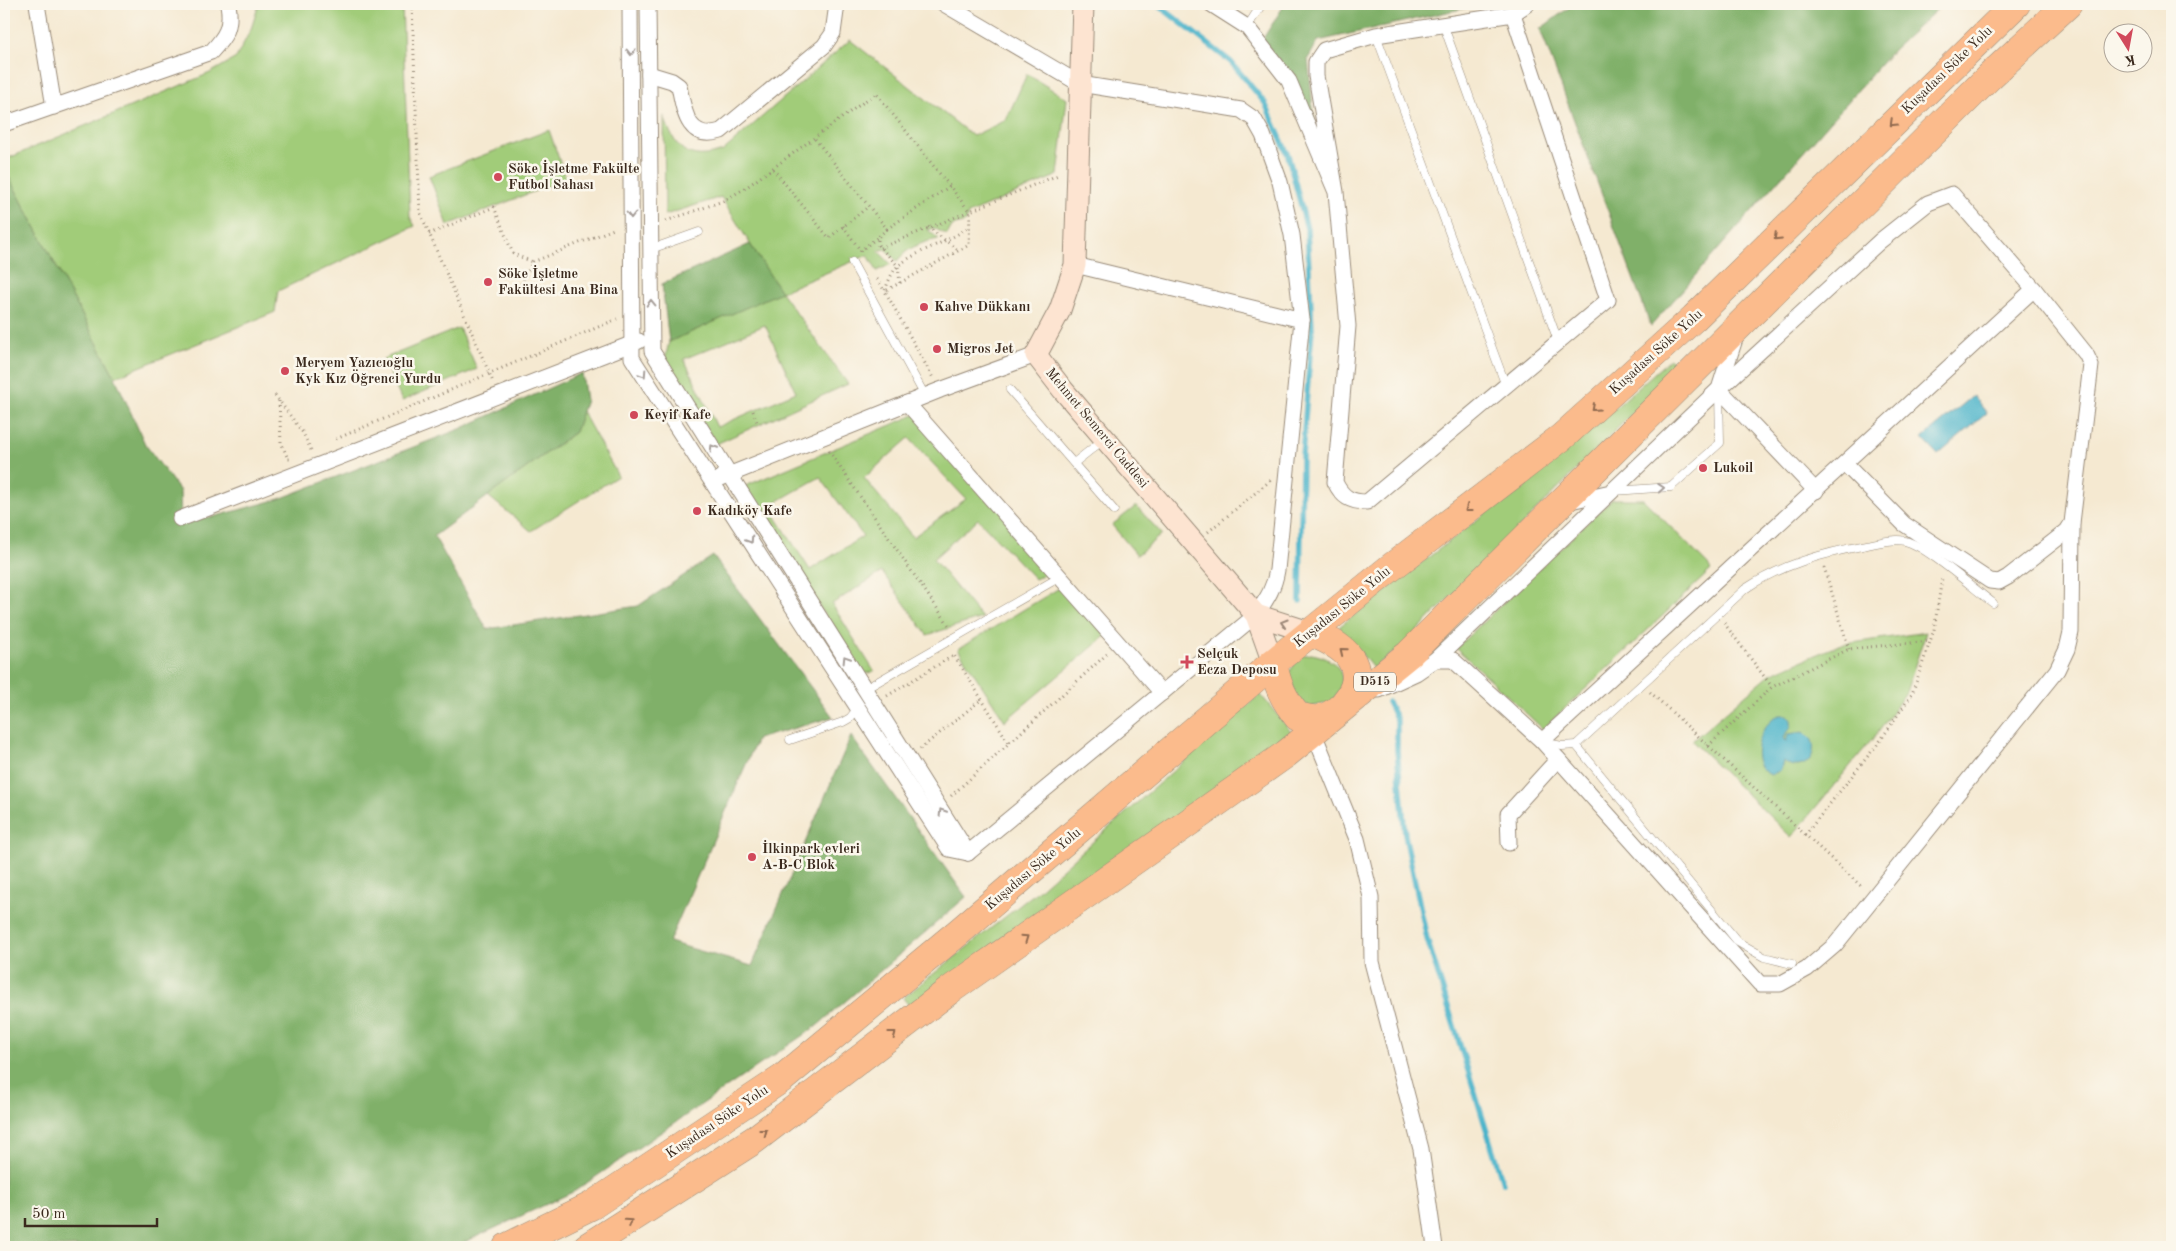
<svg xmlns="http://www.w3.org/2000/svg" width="2176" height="1251" font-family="'Old Standard TT',serif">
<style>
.green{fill:#a1cc79;stroke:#6e7b4c;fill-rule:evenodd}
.forest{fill:#80b069;stroke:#5e6d44}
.water{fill:#4bb4ca;stroke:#436f74}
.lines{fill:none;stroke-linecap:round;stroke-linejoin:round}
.stream{stroke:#4bb4ca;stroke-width:5.5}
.lane-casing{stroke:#988a78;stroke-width:9}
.street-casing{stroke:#988a78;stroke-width:17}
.secondary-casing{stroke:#988a78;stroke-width:23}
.highway-casing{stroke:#988a78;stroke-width:29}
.path{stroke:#988a78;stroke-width:3;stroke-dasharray:1 4;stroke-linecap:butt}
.lane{stroke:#fff;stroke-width:8}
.street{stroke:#fff;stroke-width:15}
.secondary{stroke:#fde4d1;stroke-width:21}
.highway{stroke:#fbbb8c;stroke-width:28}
.oneway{stroke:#a79f9a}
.oneway2{stroke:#916b50}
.oneway3{stroke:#9c8778}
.poi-dot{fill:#d1495b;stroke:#fbf7ec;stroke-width:2}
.labels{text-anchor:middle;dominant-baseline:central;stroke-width:5;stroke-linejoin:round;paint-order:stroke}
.shield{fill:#fbf7ec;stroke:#75685c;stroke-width:1}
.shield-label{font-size:12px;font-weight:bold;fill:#3b2a1e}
.street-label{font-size:14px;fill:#3b2a1e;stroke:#fbf7ec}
.poi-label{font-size:14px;font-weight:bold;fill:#3b2a1e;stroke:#fbf7ec;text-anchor:start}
</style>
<rect width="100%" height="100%" fill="#fbf7ec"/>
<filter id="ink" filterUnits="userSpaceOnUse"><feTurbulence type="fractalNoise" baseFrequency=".02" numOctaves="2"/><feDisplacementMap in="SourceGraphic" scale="10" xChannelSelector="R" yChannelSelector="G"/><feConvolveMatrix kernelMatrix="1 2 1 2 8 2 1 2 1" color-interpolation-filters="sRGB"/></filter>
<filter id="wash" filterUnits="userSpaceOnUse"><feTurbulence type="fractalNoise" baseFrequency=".0096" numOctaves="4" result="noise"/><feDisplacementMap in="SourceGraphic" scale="20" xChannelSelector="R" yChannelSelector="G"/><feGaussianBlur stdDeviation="1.12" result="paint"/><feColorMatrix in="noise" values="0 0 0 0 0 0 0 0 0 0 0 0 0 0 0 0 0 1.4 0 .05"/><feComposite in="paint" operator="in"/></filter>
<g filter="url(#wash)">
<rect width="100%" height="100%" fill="#f5e9d1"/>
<g class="green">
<polygon points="259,4 402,4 410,217 415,226 278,291 275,312 115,377 4,168 4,160 210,73 236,58 251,29"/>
<path d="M850 40 973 136 1006 120 1027 74 1067 99 1058 175 968 214 966 222 952 226 947 235 934 228 928 230 939 239C922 242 908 247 897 261L885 249 878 251 891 264 877 271 868 255 781 292 848 384 716 444 665 359 669 342 780 292 721 197 665 215 664 116C675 149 687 163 723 151ZM765 325 796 392 717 427 684 359Z"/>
<polygon points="549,130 566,179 448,225 429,176"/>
<polygon points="459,328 477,369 402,401 383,359"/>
<polygon points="1670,359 1678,367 1403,645 1373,668 1339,627 1577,442"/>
<polygon points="582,411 618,476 531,531 488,496 575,432"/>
<path d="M917 414 1054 570 1035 579 978 519 933 559 982 618 927 635 882 572 832 604 874 671 863 675 743 487ZM909 438 966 499 913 537 864 478ZM820 477 863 536 810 570 769 506Z"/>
<polygon points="1612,499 1643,499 1712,569 1543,729 1456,648"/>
<polygon points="1136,506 1162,534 1137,555 1112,525"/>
<polygon points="1066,584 1109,633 1005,721 958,649"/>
<polygon points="1926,632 1906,692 1880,730 1791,837 1692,741 1770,674 1839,645"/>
<path d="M1311 654C1325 656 1342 664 1342 680 1342 687 1335 696 1332 702L1310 707 1294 696 1289 672 1301 656Z"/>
<polygon points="1260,694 1295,736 1044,907 911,1008 903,998 1034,894"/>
</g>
<g class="forest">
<polygon points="1285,4 1483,4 1318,41 1308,59 1315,130 1262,40"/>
<polygon points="1574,4 1943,4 1894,49 1651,326 1540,29"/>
<polygon points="4,168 115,377 145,444 180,491 181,519 213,517 279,499 460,429 582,373 586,400 575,432 434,536 487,629 638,606 713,556 833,717 757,739 669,942 752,966 851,736 966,897 818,1025 575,1191 454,1247 4,1247"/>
<polygon points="750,244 781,292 669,342 662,284"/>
</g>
<g class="water">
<polygon points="1973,396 1987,413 1938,455 1922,438"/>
<path d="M1780 715H1787C1796 723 1789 730 1784 737L1786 742 1788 734 1804 732 1812 740C1819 760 1799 774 1783 761L1781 770 1771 775C1744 765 1759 723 1780 715Z"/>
</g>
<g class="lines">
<g class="stream">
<polyline points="1157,4 1231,62 1265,103 1288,155 1307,229 1312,329 1302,457 1300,601"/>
<polyline points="1388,702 1397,720 1397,750 1405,835 1427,939 1503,1183"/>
</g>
</g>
</g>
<g filter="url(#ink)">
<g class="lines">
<defs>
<g id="lane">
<polyline points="1443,24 1558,341"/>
<polyline points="1247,27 1262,4"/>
<polyline points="1376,35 1506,386"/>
<polyline points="651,249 699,232"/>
<polyline points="852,262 925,396"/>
<polyline points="1010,390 1114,510"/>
<polyline points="1074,463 1103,440"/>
<polyline points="1614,491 1671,487 1720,443 1719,391"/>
<polyline points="865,689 1060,577"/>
<polyline points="790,740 843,722 850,718 858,708"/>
<polyline points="1547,743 1562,746 1576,745"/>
<path d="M1792 964 1764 957 1738 942 1576 745 1745 589C1782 564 1824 553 1867 545 1878 543 1894 538 1905 541 1925 545 1974 589 1993 603"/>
</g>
<g id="street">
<polyline points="37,4 54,107"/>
<polyline points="630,4 632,358 949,849 968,853"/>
<polyline points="648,4 652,351 968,853"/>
<path d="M944 4 1080 84 1241 110 1254 119 1263 135 1280 182 1292 235 1302 320 1277 570C1274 589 1266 600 1256 615L968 853"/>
<path d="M1211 4 1247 27 1289 81 1336 192 1348 326 1335 482C1342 497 1350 502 1367 502L1608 300 1513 14 1376 35 1324 50 1316 62V76L1336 192"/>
<polyline points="1513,14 1527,4"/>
<path d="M649 74 672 81 679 86C684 110 687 142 721 131L824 46 833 33 837 4"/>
<path d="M4 124 211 52C226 36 232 27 228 4"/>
<polyline points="1075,265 1302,320"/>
<polyline points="907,403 1162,693"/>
<polyline points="721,478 940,390 1036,355"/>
<polyline points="1816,491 1719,389 1880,241 1928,203 1952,194 2034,289 2086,354 2091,365 2072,523 2067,531 2008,577 1999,582 1990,581 1904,524 1845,464"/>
<polyline points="1566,502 1611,492"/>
<polyline points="180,519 639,341"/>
<polyline points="1435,660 1719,389 1736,336"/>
<polyline points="1379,690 1416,673 1435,660 1453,660 1542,741 1760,984 1780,984 1807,969 1835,945 2057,670 2067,649 2071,632 2072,523"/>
<polyline points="1313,731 1357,839 1371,897 1372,962 1421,1149 1435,1247"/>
<polyline points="1542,741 2034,289"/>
<polyline points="1509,843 1508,814 1558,759"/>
</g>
<g id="secondary">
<polyline points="1083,4 1075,265 1060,310 1036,355 1063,390 1256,615 1273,663"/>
<polyline points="1256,615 1312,633"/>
</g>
<g id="highway">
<path d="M1273 663C1277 685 1284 700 1298 717 1304 717 1312 720 1318 719 1343 715 1367 682 1350 658 1342 646 1324 638 1312 633"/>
<polyline points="507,1247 591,1206 783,1078 960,931 1273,663 1389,569 1562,437 1694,318 2016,4"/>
<polyline points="587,1247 754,1140 950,990 1286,754 1409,654 1989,77 2068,4"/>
</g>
</defs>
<use href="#lane" class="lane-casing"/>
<use href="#street" class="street-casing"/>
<use href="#secondary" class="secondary-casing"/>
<use href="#highway" class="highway-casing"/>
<g class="path">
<polyline points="412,4 420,212 493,382"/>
<polyline points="815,139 887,229 950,186"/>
<polyline points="773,169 829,238 869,206"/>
<polyline points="666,221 723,201 744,189 876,93 970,212 969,245 885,291 933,378"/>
<polyline points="843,226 863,254"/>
<polyline points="928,227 959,251"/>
<polyline points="887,229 878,237 878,245 898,266 900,283"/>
<polyline points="429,234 494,207 513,254 533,262"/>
<polyline points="880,248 1058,175"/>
<polyline points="860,251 878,237"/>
<polyline points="877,279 884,290"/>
<polyline points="521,284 533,262 616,228"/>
<path d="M885 290C888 283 892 271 898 266 919 249 948 243 970 226"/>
<polyline points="275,395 303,433 311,450"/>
<polyline points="279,401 281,442 288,459 291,459"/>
<polyline points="753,411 758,425"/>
<polyline points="336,439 617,319"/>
<polyline points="829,451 950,627"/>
<polyline points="1208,532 1271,480"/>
<polyline points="1824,567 1849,649"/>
<polyline points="1724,623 1772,687"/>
<polyline points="1650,692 1862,887"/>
<polyline points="887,696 954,655 1009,743"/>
<polyline points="1708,746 1772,687 1849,649 1930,641"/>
<polyline points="920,749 982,699"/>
<polyline points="951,796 1107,654"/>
<polyline points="1805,835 1880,741 1912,694 1934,630 1942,578"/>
</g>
<use href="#lane" class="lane"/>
<use href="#street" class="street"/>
<use href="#secondary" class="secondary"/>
<use href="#highway" class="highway"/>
</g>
<defs><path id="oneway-chevron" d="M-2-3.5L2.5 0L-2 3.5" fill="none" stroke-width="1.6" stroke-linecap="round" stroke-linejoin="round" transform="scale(1.25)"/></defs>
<g class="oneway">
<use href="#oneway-chevron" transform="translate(631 52) rotate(90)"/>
<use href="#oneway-chevron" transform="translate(631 215) rotate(90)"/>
<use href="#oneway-chevron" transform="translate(651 303) rotate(-91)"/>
<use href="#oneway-chevron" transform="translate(643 374) rotate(57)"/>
<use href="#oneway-chevron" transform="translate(713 448) rotate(-122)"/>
<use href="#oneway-chevron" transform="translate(1661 488) rotate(-4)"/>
<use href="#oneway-chevron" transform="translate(750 540) rotate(57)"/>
<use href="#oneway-chevron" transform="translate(846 659) rotate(-122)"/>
<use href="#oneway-chevron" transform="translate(942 812) rotate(-122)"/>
</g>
<g class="oneway2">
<use href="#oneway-chevron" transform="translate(1893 123) rotate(136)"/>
<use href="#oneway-chevron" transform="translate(1777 237) rotate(136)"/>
<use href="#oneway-chevron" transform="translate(1595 408) rotate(138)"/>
<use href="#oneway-chevron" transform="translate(1468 509) rotate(143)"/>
<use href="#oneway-chevron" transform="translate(1343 651) rotate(-141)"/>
<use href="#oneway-chevron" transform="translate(1025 938) rotate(-35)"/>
<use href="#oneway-chevron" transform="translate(893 1034) rotate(-37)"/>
<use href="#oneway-chevron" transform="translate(764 1132) rotate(-37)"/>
<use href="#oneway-chevron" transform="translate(629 1222) rotate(-33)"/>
</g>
<use class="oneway3" href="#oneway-chevron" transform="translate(1284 623) rotate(-163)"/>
</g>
<g class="poi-dot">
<circle cx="498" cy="177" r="5"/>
<circle cx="488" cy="282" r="5"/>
<circle cx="924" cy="307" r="5"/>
<circle cx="937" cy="349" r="5"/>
<circle cx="285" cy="371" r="5"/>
<circle cx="634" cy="415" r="5"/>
<circle cx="1703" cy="468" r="5"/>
<circle cx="697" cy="511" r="5"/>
<path d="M1184.5 654.5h5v5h5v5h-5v5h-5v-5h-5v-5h5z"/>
<circle cx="752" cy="857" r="5"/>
</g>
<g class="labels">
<rect class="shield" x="1354" y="672.5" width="42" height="19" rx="4"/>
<g class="shield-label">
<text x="1375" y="682">D515</text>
</g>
<g class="street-label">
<text transform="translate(1947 70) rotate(-44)">Kuşadası Söke Yolu</text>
<text transform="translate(1656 352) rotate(-42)">Kuşadası Söke Yolu</text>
<text transform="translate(1097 428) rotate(50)">Mehmet Semerci Caddesi</text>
<text transform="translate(1342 607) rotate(-39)">Kuşadası Söke Yolu</text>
<text transform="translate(1033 869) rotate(-40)">Kuşadası Söke Yolu</text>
<text transform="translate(717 1122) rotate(-34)">Kuşadası Söke Yolu</text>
</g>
<g class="poi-label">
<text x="508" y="169">Söke İşletme Fakülte<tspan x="508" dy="16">Futbol Sahası</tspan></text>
<text x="498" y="274">Söke İşletme<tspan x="498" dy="16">Fakültesi Ana Bina</tspan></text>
<text x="934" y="307">Kahve Dükkanı</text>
<text x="947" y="349">Migros Jet</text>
<text x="295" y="363">Meryem Yazıcıoğlu<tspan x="295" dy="16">Kyk Kız Öğrenci Yurdu</tspan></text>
<text x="644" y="415">Keyif Kafe</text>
<text x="1713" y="468">Lukoil</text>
<text x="707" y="511">Kadıköy Kafe</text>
<text x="1197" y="654">Selçuk<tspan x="1197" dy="16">Ecza Deposu</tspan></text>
<text x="762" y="849">İlkinpark evleri<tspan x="762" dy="16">A-B-C Blok</tspan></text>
</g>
</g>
<rect width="2176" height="1251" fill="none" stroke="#fbf7ec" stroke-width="20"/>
<g transform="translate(2128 48) rotate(169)"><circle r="24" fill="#fbf7ec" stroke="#aea59a"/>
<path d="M0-4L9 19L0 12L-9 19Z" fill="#d1495b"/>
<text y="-8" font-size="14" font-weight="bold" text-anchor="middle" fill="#3b2a1e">K</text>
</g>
<path d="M25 1218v8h132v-8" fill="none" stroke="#3b2a1e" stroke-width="2.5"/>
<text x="32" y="1218" font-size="15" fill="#3b2a1e" stroke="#fbf7ec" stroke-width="4" paint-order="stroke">50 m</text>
</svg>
